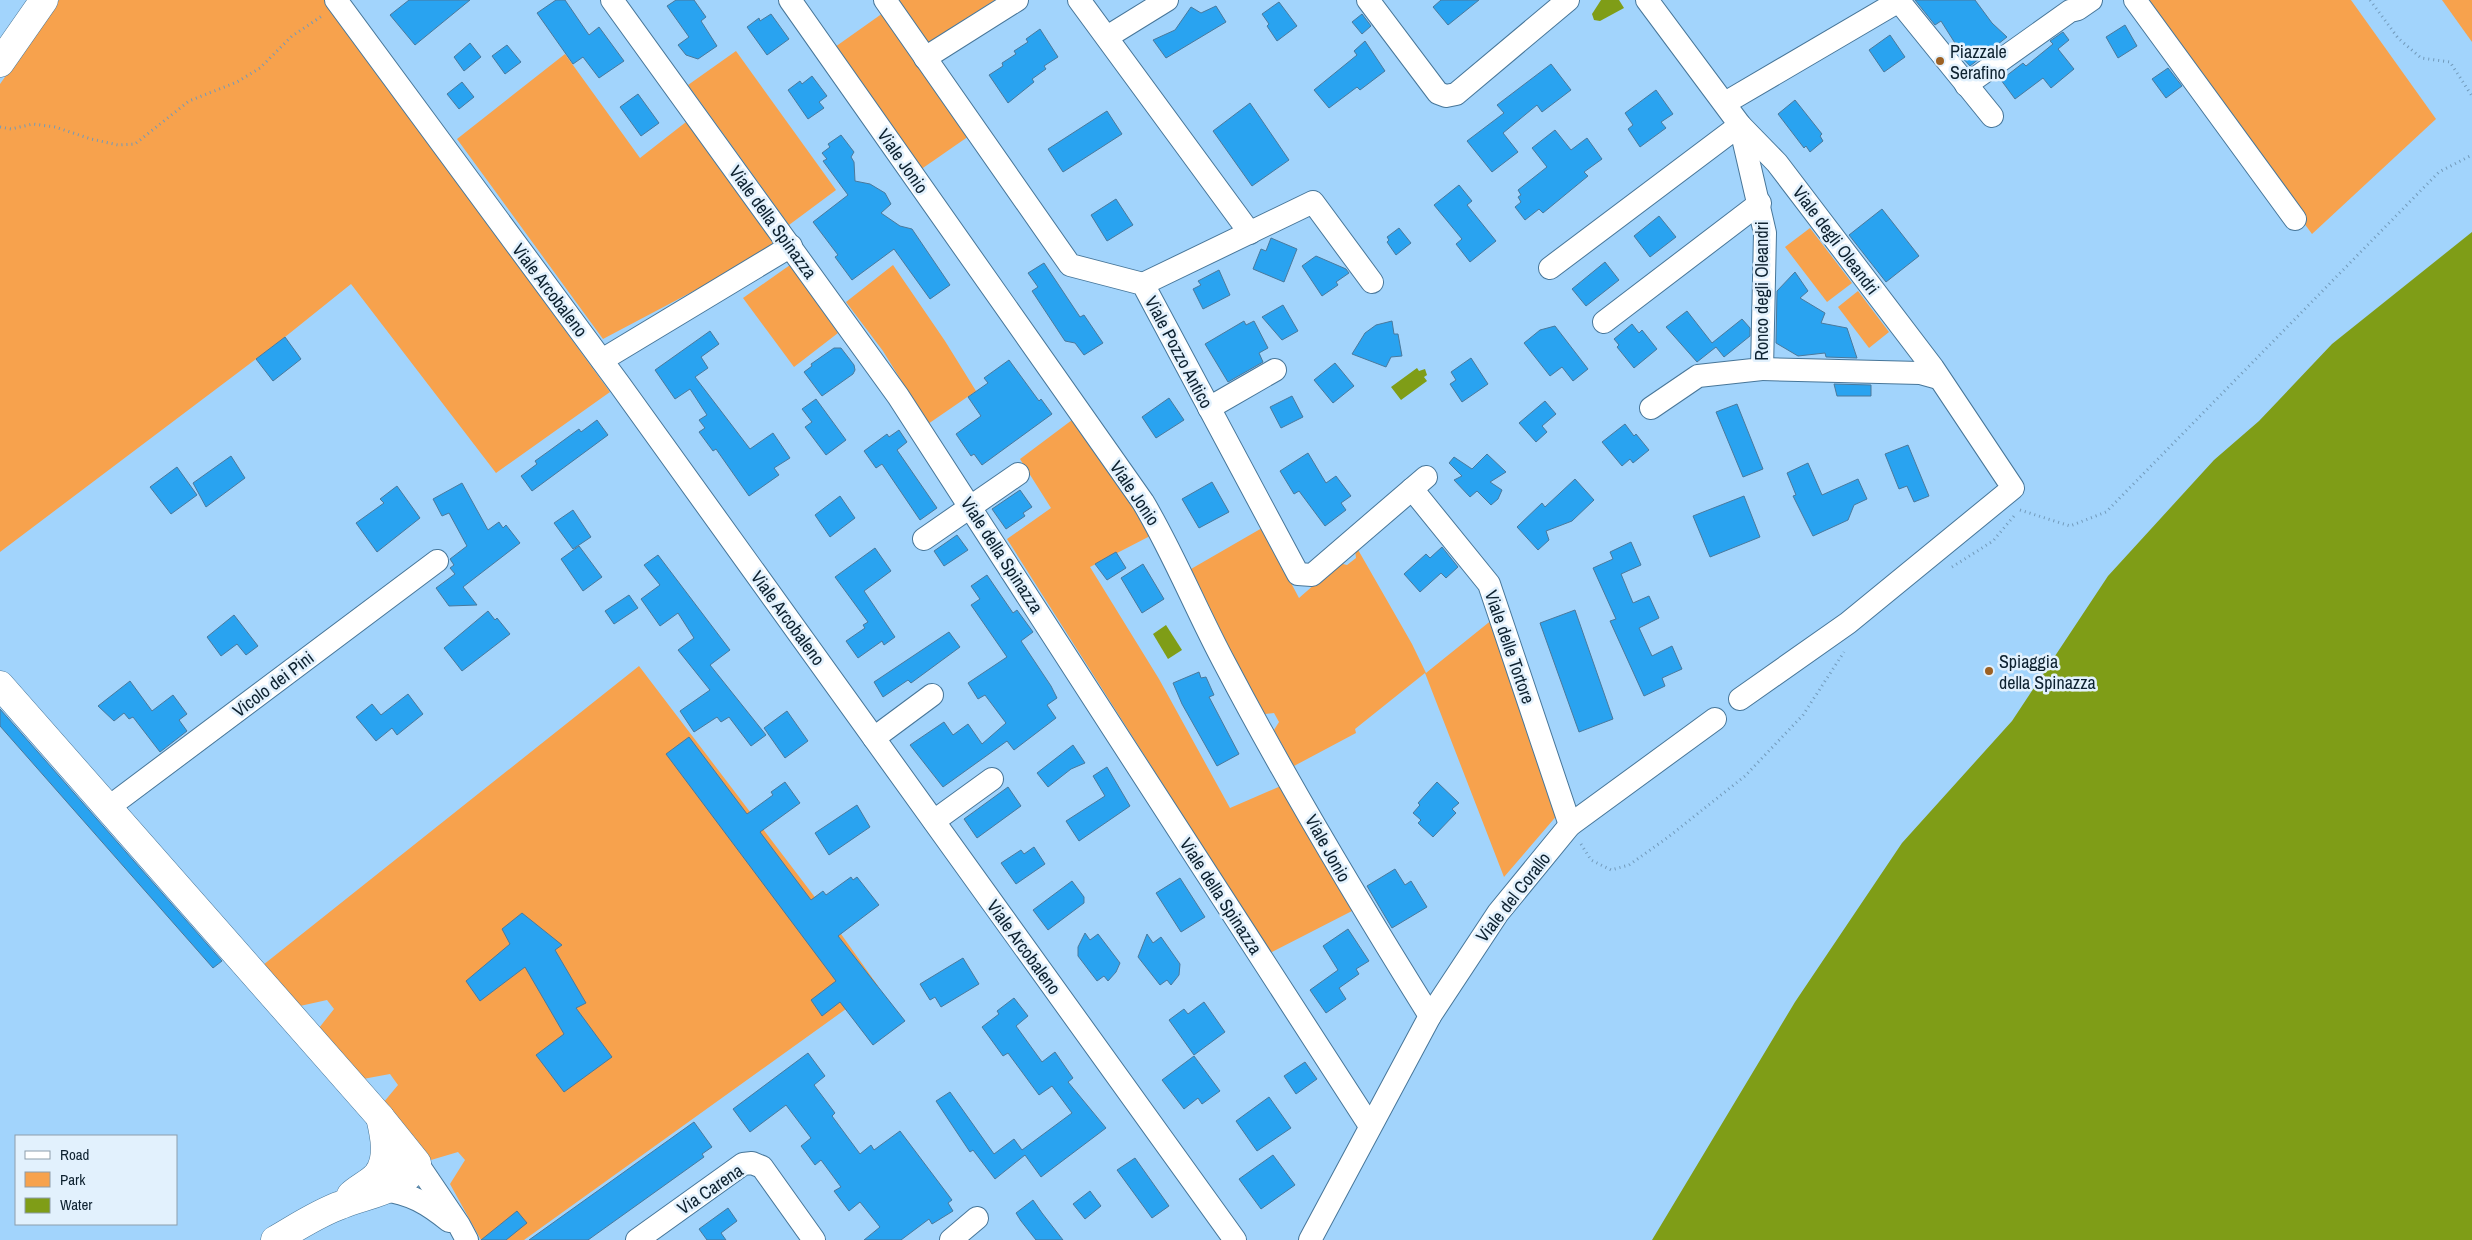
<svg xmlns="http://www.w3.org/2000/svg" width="2472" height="1240" font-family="'Archivo Narrow',sans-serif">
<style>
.green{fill:#f7a24d}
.water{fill:#7f9d17}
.building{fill:#29a3f0;stroke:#4a799c}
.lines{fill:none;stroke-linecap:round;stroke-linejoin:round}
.street-casing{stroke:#477699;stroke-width:24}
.secondary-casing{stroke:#477699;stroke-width:29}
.path{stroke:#729aba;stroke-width:3;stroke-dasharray:1 4;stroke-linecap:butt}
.street{stroke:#fff;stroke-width:22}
.secondary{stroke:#fff;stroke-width:28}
.poi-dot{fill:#9d6123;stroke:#e2f1fd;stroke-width:2}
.labels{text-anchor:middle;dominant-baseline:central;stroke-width:5;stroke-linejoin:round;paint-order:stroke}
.poi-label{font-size:18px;fill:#0d212f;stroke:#e2f1fd;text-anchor:start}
.street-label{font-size:18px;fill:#0d212f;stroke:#e2f1fd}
</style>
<rect width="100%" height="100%" fill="#a2d4fc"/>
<g class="green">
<polygon points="59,0 324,0 610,392 496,473 351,284 285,337 0,552 0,84"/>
<polygon points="891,0 995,0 923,46"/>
<polygon points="2141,0 2351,0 2436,119 2312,234"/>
<polygon points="2442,0 2472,0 2472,42"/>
<polygon points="883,13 969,136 920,170 835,47"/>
<polygon points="736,51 836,190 789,225 688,85"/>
<polygon points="565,54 640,158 686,122 774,244 724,275 603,339 457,139"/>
<polygon points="1810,228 1852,283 1827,302 1785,247"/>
<polygon points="790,265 838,333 794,367 743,298"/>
<polygon points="893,265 945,341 976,391 928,424 883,351 846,302"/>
<polygon points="1858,291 1889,332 1869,348 1838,307"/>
<polygon points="1072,420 1152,535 1090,567 1159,679 1230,808 1283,785 1352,911 1270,953 1007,539 1051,508 1020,459"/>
<polygon points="1262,528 1299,598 1339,563 1347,565 1356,558 1355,550 1357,548 1412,644 1426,673 1493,619 1559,813 1504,877 1425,673 1355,729 1356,733 1294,766 1274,730 1279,722 1274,713 1265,714 1234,658 1191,569"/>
<polygon points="639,666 814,896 878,986 524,1240 481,1240 450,1184 465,1160 458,1152 431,1160 383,1103 398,1085 390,1074 363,1079 319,1028 334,1009 327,1000 300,1006 263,965"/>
</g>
<g class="water">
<polygon points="1601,0 1619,0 1624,8 1600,21 1594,20 1592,14"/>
<polygon points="2472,232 2472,1240 1652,1240 1795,1002 1902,843 2012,721 2108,576 2214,460 2259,421 2332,344"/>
<polygon points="1417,368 1419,371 1425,369 1427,375 1424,377 1427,381 1401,400 1391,387"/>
<polygon points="1166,625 1182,650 1168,659 1153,634"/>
</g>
<g class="building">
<polygon points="409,0 470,0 415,45 390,15"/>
<polygon points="556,0 565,0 589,35 599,27 624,61 599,78 583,57 573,64 537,13"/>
<polygon points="676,0 694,0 706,17 701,21 717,46 698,59 686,55 678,45 689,37 667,6"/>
<polygon points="1441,0 1479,0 1448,25 1433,7"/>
<polygon points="1915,0 1975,0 1992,23 2007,37 1970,66 1958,53 1960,51 1941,21 1935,25"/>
<polygon points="1279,2 1297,26 1277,41 1267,26 1269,24 1262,14"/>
<polygon points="1216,6 1226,22 1166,58 1153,40 1175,30 1191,7 1201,13"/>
<polygon points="771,14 789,39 767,55 747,27 759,18 760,21"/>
<polygon points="1362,14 1371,26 1362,34 1352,22"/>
<polygon points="2125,25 2137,46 2118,58 2106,37"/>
<polygon points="1040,29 1058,57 1044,66 1046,69 1032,79 1034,82 1008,103 989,75 1003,66 1002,63 1016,54 1014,51 1028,42 1026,39"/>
<polygon points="2063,32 2069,40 2058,49 2074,69 2051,88 2043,78 2015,99 2001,80 2023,63 2026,66 2053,44 2050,41"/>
<polygon points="1890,35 1905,57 1884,72 1869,50"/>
<polygon points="1365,41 1385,71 1360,90 1357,87 1329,108 1314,90 1357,55 1354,51"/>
<polygon points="470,43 481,57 464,71 454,57"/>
<polygon points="507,45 521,62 505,74 492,56"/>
<polygon points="1551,64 1571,90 1542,112 1537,105 1503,133 1518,152 1492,172 1467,141 1504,113 1497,105"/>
<polygon points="2168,68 2182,86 2166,98 2152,79"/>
<polygon points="812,76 827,96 819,102 824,108 808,119 788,90 800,81 802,84"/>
<polygon points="462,82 474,97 459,109 447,94"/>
<polygon points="1656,90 1673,114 1661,122 1666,128 1640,147 1628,129 1633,125 1625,113"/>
<polygon points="638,94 659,123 641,136 620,107"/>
<polygon points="1795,100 1822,134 1820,136 1823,141 1810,152 1806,146 1804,148 1778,114"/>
<polygon points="1250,103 1289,160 1252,186 1213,131"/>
<polygon points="1107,111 1122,134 1063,172 1048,149"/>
<polygon points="1555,130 1571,150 1587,138 1602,159 1584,172 1588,176 1543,213 1539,209 1525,220 1515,207 1521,202 1518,197 1521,195 1518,190 1547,167 1532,148"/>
<polygon points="841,135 854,152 851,157 854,162 855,181 870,184 885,193 891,204 881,213 900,226 912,229 950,285 930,299 894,249 852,280 835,257 838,255 813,222 848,195 823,161 827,159 822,153 830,147 828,144"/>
<polygon points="1459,185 1472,201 1467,205 1496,241 1470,262 1456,244 1462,239 1434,205"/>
<polygon points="1116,199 1133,225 1107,241 1091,215"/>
<polygon points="1882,209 1919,256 1886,282 1849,235"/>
<polygon points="1659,216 1676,237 1650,257 1634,236"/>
<polygon points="1399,228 1411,243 1396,255 1387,242 1389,240 1387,237"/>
<polygon points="1271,238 1297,249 1284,282 1253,269 1261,249 1266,251"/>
<polygon points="1316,256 1346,269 1349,273 1336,282 1338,285 1322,296 1302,266"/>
<polygon points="1605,262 1619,280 1586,306 1572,289"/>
<polygon points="1044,263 1080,317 1084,315 1103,343 1084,355 1075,343 1065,341 1032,291 1038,287 1028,273"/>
<polygon points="1219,270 1230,295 1203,309 1193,289 1201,285 1198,281"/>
<polygon points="1795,272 1808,291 1800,298 1825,313 1821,323 1847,328 1857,358 1826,357 1825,353 1798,356 1776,343 1777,291"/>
<polygon points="1283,305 1298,331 1282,340 1262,317"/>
<polygon points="1687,311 1712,343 1742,319 1750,328 1750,336 1724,357 1716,347 1697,362 1666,327"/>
<polygon points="1244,321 1246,325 1254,321 1268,348 1259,353 1263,362 1228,382 1205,344"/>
<polygon points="1392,321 1394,334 1398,334 1402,356 1391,357 1386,367 1352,354 1365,333 1376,325"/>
<polygon points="1632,324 1639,333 1642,330 1657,349 1634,368 1617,347 1619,345 1614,339"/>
<polygon points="1555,326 1588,369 1573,381 1562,367 1550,376 1524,343 1540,330"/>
<polygon points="710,331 719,344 701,357 708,368 695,377 750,449 773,433 790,458 774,468 779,475 749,496 716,449 713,451 699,432 705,428 699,420 707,415 690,389 675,399 655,370"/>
<polygon points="285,337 301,359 273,381 256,359"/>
<polygon points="834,348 841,348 854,365 855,370 853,374 822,396 804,372 812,366 811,364"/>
<polygon points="1471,358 1488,384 1462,402 1450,384 1456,380 1451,372"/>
<polygon points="1009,360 1039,401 1041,399 1052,414 982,465 974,454 971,456 956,434 981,416 968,397 988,383 984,378"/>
<polygon points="1335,363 1354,386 1333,403 1314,380"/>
<polygon points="1834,384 1871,385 1871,396 1837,396"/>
<polygon points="1292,396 1303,417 1281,428 1270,407"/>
<polygon points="1169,398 1184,420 1156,438 1142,417"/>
<polygon points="816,399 846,440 826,455 805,427 812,422 802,409"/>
<polygon points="1545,401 1556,414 1542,426 1547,432 1536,442 1519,423"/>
<polygon points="1737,404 1763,469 1743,477 1716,412"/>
<polygon points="597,420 608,435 532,491 521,476 537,464 535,461 549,451 579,429 581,432"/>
<polygon points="1625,424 1634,436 1636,434 1649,450 1633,463 1630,459 1622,466 1602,442"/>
<polygon points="899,430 907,442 897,450 937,508 920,520 882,464 876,468 864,451 887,434 889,437"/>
<polygon points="1908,445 1929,496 1914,502 1907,486 1899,489 1885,454"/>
<polygon points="1308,453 1326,483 1336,476 1351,496 1341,503 1346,510 1325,526 1299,491 1294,494 1280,471"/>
<polygon points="1487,454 1506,472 1490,482 1502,490 1498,499 1491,505 1477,491 1470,497 1454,480 1462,476 1449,463 1454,457 1472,469"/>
<polygon points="231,456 245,478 206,507 193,483"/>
<polygon points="1808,463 1822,495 1858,479 1867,499 1854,505 1848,520 1813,536 1793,496 1796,495 1787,473"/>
<polygon points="177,467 197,495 171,514 150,487"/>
<polygon points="1575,479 1594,500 1572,521 1546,531 1549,540 1538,550 1517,527 1542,503 1545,507"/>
<polygon points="1212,482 1229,512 1199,528 1182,499"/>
<polygon points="462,483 488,530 499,522 503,528 506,525 520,543 463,587 477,605 449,606 436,588 455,574 450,568 454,565 450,559 467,546 449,513 442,516 433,499"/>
<polygon points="397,486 420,518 377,552 356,523 384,503 380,499"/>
<polygon points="1020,490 1032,507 1023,513 1025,516 1006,529 992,509"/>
<polygon points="840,496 855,518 830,537 815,515"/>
<polygon points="1744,496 1760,537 1710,557 1693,516"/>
<polygon points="573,510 591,537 573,549 554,523"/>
<polygon points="957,535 968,550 944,566 934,551"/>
<polygon points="1631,542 1641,565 1621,574 1633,603 1649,596 1659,618 1639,628 1652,656 1672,646 1682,669 1662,678 1665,686 1644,696 1610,621 1616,619 1593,568 1613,559 1610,552"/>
<polygon points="579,546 602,577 583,591 561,559"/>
<polygon points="1442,547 1458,567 1446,578 1441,573 1420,592 1404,574 1426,554 1430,558"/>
<polygon points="875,548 891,571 864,591 895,637 884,645 882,641 858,658 846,641 865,628 863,625 868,622 835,577"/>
<polygon points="1116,552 1126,568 1107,580 1095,564"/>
<polygon points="658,555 730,650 710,665 766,735 751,746 729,717 721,722 717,717 694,732 680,711 710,690 678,650 694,638 678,613 660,626 641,599 660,585 644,565"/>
<polygon points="1143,564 1164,599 1142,613 1121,578"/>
<polygon points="987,575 1013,613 1017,610 1033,632 1021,641 1051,686 1057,698 1047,705 1056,718 1014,750 1007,741 943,787 910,745 944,722 953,735 968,724 982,744 1006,723 985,695 978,699 968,683 1007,657 971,605 980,599 971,586"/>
<polygon points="629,595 638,608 614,624 605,611"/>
<polygon points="1575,610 1613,719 1579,732 1540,623"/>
<polygon points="488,611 495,620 497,618 510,634 462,671 444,648"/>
<polygon points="234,615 258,646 246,655 237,644 221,656 207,637"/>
<polygon points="949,632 960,647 911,683 908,680 883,697 874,682"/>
<polygon points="1199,672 1201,678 1206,677 1214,695 1209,697 1239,754 1217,766 1182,704 1173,683"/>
<polygon points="130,681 152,711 173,695 187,714 179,720 187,731 160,752 133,717 129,719 124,713 114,721 98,706"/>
<polygon points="408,694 423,714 397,735 392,728 376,741 356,717 372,704 381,715"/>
<polygon points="0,709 222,961 213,968 0,726"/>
<polygon points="787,711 808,741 785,758 764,728"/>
<polygon points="689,737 747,814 773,795 771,792 785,782 800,803 760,832 811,900 823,891 826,895 851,877 853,880 857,877 879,905 838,936 905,1021 873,1045 840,1002 822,1016 811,1000 836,981 666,754"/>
<polygon points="1073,745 1085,763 1071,769 1048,787 1037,773"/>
<polygon points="1107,767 1130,806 1079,841 1066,821 1105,796 1093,776"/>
<polygon points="1437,782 1459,803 1452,809 1456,813 1433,837 1418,823 1421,820 1413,813 1420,805 1418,803"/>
<polygon points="1008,787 1021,806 977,838 964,819"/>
<polygon points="857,805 870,827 829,855 815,833"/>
<polygon points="1034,847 1045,864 1016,884 1001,863 1021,850 1024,854"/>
<polygon points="1395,869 1405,885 1411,881 1427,907 1392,928 1367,886"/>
<polygon points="1180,878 1205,917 1181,932 1156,893"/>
<polygon points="1072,881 1084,897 1084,903 1048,930 1033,910"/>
<polygon points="522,913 562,945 555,950 586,1003 576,1008 612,1057 564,1092 536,1055 564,1034 525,967 480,1001 466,981 510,944 502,929"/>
<polygon points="1348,929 1369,961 1356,969 1359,974 1339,988 1346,999 1326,1013 1310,990 1338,970 1323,946"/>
<polygon points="1085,933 1090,940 1098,934 1120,963 1116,972 1108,981 1104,976 1097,981 1078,956 1078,947"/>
<polygon points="1147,934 1153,943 1161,937 1180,964 1179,975 1171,985 1167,980 1160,985 1138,957"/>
<polygon points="963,958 979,984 941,1007 935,997 930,1000 920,984"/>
<polygon points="1014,998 1028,1016 1016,1026 1042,1062 1055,1052 1073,1078 1068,1082 1106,1128 1041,1177 1025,1155 995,1179 973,1150 970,1152 936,1101 950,1092 994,1154 1014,1139 1022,1150 1072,1113 1052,1086 1039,1095 1008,1053 1003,1056 982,1027 999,1014 997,1011"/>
<polygon points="1204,1002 1225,1032 1194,1055 1169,1020 1184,1009 1188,1014"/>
<polygon points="808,1053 825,1076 814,1085 835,1113 832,1116 860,1154 871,1145 874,1150 900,1131 952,1200 948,1203 953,1211 932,1224 929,1219 901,1240 864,1240 880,1227 860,1202 849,1211 834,1191 841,1187 821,1160 815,1165 801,1146 811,1138 786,1105 750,1132 733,1109"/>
<polygon points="1194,1056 1220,1091 1202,1104 1198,1098 1184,1109 1162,1080"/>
<polygon points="1305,1062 1317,1079 1296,1094 1284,1076"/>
<polygon points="1269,1097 1291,1128 1257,1151 1236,1121"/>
<polygon points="694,1122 712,1147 702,1154 704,1157 588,1240 529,1240"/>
<polygon points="1273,1155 1295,1185 1261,1209 1239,1179"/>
<polygon points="1135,1158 1169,1206 1152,1218 1117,1170"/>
<polygon points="1090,1191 1101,1206 1085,1219 1073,1204"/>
<polygon points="1033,1200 1042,1213 1063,1240 1036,1240 1021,1221 1016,1213"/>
<polygon points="728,1208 737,1221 721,1233 726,1240 707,1240 699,1229"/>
<polygon points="517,1211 527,1223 506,1240 481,1240"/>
</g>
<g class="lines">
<defs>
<g id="street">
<polyline points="336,0 620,385 1235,1240"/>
<polyline points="612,0 898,396 1370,1126"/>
<path d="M790 0 1143 502C1174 554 1196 610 1225 664 1288 784 1358 901 1430 1016"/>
<polyline points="885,0 1070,265 1143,284 1298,574 1312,575 1426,477"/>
<polyline points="1079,0 1250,233"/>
<polyline points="1368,0 1438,93 1446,96 1456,94 1568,0"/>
<polyline points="1647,0 1740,125 1777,163 1933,368 2013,488 1848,623 1740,699"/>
<polyline points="1898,0 1992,116"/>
<polyline points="2135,0 2295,219"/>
<polyline points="1107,37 1167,0"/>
<polyline points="925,58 1017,0"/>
<polyline points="1966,85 2070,11 2078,9 2091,0"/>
<polyline points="1725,103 1899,1"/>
<polyline points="1550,268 1740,125 1765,233 1762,369 1698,376 1651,408"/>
<polyline points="1143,284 1313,202 1372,282"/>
<polyline points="1604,322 1760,203"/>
<polyline points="602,360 791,246"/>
<polyline points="1762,369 1920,373 1938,378"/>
<polyline points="1209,408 1275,370"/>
<polyline points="1412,489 1489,584 1570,825"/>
<polyline points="924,539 1018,474"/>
<polyline points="874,738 932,695"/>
<polyline points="109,807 437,561"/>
<polyline points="934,821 992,779"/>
<path d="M377 1175C391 1166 400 1162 417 1163L459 1225 467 1240"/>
<path d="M383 1190C410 1193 428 1204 449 1221"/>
<polyline points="637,1240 743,1164 752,1163 762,1167 814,1240"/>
<polyline points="951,1240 977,1218"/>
<polyline points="1310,1240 1430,1016 1498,913 1570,825 1715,719"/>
</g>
<g id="secondary">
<polyline points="0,63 44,0"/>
<path d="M0 685 380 1117 417 1163C405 1191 367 1194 341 1205 318 1213 296 1228 275 1240"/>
<path d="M351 1195C358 1188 370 1183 377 1175 390 1159 384 1134 380 1117"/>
</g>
</defs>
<use href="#street" class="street-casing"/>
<use href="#secondary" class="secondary-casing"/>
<g class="path">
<polyline points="2370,0 2398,38 2421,58 2450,62 2472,96"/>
<polyline points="0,127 11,129 33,124 55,127 91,139 118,145 135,144 189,101 237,82 260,68 292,36 322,16"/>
<polyline points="2020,510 2070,526 2106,512 2439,172 2472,155"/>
<polyline points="1952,567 1993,541 2014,516"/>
<polyline points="1581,844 1591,860 1611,870 1629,865 1667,838 1745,776 1803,715 1844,652"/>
</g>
<use href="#street" class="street"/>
<use href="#secondary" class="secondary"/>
</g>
<g class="poi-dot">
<circle cx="1940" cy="61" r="5"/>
<circle cx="1989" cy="671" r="5"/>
</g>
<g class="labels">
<g class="poi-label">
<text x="1950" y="51">Piazzale<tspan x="1950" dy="21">Serafino</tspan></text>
<text x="1999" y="661">Spiaggia<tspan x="1999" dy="21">della Spinazza</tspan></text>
</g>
<g class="street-label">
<text transform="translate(903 161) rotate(55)">Viale Jonio</text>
<text transform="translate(773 222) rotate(54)">Viale della Spinazza</text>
<text transform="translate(1836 240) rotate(53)">Viale degli Oleandri</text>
<text transform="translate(550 290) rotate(53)">Viale Arcobaleno</text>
<text transform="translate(1761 291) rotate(-90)">Ronco degli Oleandri</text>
<text transform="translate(1179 352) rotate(62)">Viale Pozzo Antico</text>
<text transform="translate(1135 493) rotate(56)">Viale Jonio</text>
<text transform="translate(1002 555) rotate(57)">Viale della Spinazza</text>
<text transform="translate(788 618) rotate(54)">Viale Arcobaleno</text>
<text transform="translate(1510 647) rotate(71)">Viale delle Tortore</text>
<text transform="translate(273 684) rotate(-37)">Vicolo dei Pini</text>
<text transform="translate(1328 848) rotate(61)">Viale Jonio</text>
<text transform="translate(1221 896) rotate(57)">Viale della Spinazza</text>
<text transform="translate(1513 897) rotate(-52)">Viale del Corallo</text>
<text transform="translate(1024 947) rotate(54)">Viale Arcobaleno</text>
<text transform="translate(710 1189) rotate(-34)">Via Carena</text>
</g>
</g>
<rect x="15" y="1135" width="162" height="90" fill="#e2f1fd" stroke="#8d9eab"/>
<rect x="25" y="1151" width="25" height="8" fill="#ffffff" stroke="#8d9eab"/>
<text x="60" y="1160" font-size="15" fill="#0d212f">Road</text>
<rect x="25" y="1172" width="25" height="15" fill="#f7a24d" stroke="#8d9eab"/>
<text x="60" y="1185" font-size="15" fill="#0d212f">Park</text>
<rect x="25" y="1198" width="25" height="15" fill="#7f9d17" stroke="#8d9eab"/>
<text x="60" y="1210" font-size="15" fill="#0d212f">Water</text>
</svg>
